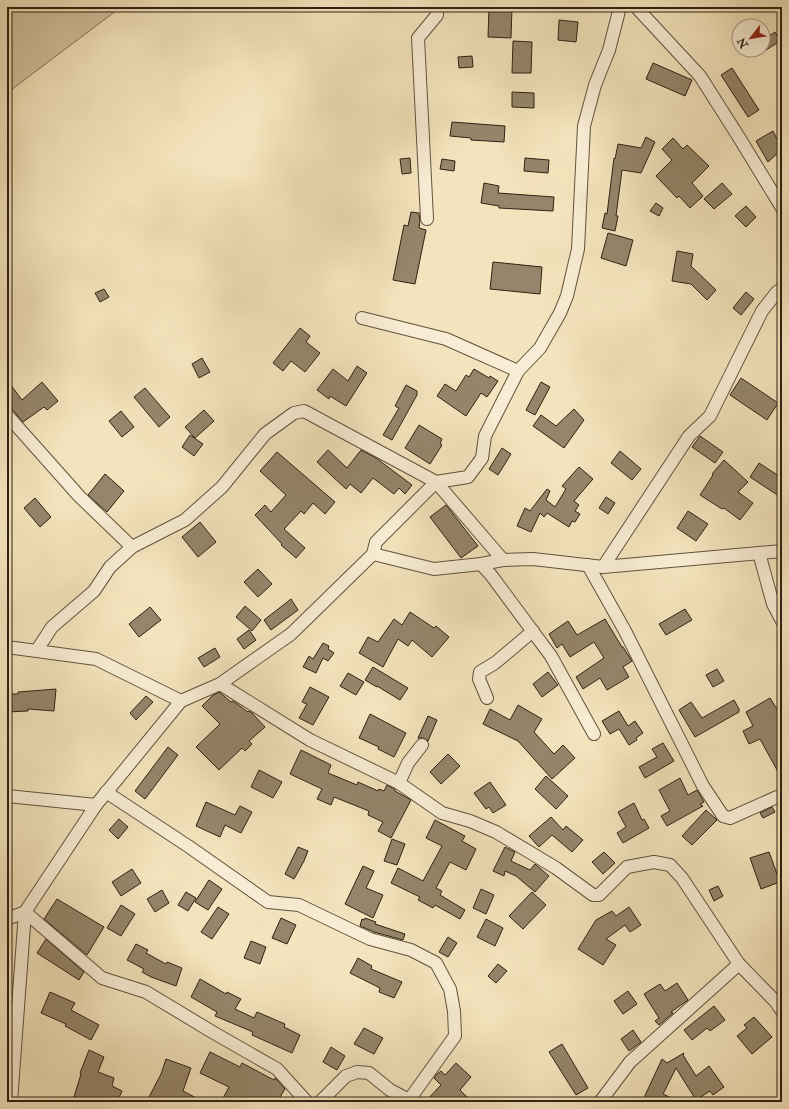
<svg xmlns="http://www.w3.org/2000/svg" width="789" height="1109" font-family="'IM FELL Double Pica',serif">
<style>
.green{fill:#d3c3a0;stroke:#81725a}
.building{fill:#95866b;stroke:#2f2113}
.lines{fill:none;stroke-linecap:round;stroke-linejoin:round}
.street-casing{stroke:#60523e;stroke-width:14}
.street{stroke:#f8edd4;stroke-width:12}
</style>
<rect width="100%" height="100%" fill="#f4e4bd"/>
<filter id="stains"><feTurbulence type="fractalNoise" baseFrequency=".005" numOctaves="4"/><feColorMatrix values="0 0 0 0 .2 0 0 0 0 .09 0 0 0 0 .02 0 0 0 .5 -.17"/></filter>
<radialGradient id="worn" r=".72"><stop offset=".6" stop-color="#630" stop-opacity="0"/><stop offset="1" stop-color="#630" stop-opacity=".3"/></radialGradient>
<polygon class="green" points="7,7 121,7 7,93"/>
<g class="building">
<polygon points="489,7 512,7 511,38 488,37"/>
<polygon points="559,20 578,22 576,42 558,40"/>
<polygon points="775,32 780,41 763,52 763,40"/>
<polygon points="513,41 532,42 531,73 512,73"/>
<polygon points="472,56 473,67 459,68 458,57"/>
<polygon points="653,63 692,80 685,96 646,79"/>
<polygon points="732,68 759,110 748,117 721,75"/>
<polygon points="512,92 534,93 534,108 512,107"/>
<polygon points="452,122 505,126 504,142 471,140 471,138 450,136"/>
<polygon points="773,131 782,149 768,162 756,141"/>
<polygon points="646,137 655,142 641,173 622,170 616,216 618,216 615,231 602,228 605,213 607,214 614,158 615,159 618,144 641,148"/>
<polygon points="673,138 683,149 687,145 709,166 692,183 703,196 690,208 679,196 677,198 656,176 672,160 662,149"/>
<polygon points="410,158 411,173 402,174 400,159"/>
<polygon points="525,158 549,160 548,173 524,171"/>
<polygon points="442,159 455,161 454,171 440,169"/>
<polygon points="484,183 499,186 498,193 554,197 553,211 499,208 499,206 481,203"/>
<polygon points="722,183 732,194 714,209 704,199"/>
<polygon points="656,203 663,208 659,216 650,211"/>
<polygon points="746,206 756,217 746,227 735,216"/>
<polygon points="411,212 419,213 420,221 419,228 426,230 415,284 393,280 404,225 408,226"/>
<polygon points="608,233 633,240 626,266 601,258"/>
<polygon points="677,251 693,254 691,266 716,290 707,300 691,284 672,281"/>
<polygon points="493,262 542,267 540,294 490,289"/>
<polygon points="104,289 109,297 100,302 95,293"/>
<polygon points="746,292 754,299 741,315 733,308"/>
<polygon points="300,328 310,336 306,342 320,353 305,372 291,361 283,371 273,363"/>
<polygon points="202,358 210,372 199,378 192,364"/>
<polygon points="357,366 367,373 346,406 330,396 329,399 317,390 333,369 348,381"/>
<polygon points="474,369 489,378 490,376 498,381 487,397 481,393 466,416 437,396 445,384 456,391 466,375 469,377"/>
<polygon points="741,378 778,403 767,420 730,395"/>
<polygon points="7,380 22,400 42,382 58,401 47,410 44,407 23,422 13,410 7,406"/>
<polygon points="541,382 550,387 535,415 526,410"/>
<polygon points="406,385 417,391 417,395 392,440 383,435 399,408 395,406"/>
<polygon points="145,388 170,417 159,427 134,397"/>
<polygon points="574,409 584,420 564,448 533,426 541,415 556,426"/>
<polygon points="204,410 214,421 195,438 185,427"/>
<polygon points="121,411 134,427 122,437 109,421"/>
<polygon points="419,425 442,439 440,444 442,445 430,464 405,448"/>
<polygon points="190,435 203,444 194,456 182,447"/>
<polygon points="700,436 723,452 715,463 692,447"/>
<polygon points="502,448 511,454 498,475 489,469"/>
<polygon points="328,450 347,468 361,450 376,458 412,485 405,494 399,488 394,494 373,478 361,493 350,484 346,489 317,462"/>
<polygon points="620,451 641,469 632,480 611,463"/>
<polygon points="277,452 335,502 325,514 313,503 304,514 301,511 284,529 305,548 296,558 281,545 282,544 255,515 265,505 271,512 286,495 260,471"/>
<polygon points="724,460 748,482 738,492 753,503 740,520 724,508 722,509 700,495 713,475 712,474"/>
<polygon points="759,463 782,478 782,498 750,477"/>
<polygon points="579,467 593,479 574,501 579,505 575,511 580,514 575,522 572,521 569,527 547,513 544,517 540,513 531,532 517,526 525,508 530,511 547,489 550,491 546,500 555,507 566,489 562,486"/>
<polygon points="105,474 124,491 107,512 88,495"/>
<polygon points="606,497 615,503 608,514 599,508"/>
<polygon points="35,498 51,517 40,527 24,508"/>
<polygon points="446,505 478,546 461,558 430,517"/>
<polygon points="688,511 708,524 696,541 677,528"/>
<polygon points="200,522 216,542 198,557 182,537"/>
<polygon points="258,569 272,584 258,597 244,582"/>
<polygon points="291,599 298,610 271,630 264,620"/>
<polygon points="245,606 261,620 252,631 236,617"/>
<polygon points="150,607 161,620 139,637 129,624"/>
<polygon points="685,609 692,620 666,635 659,624"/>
<polygon points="410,612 434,628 436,626 449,637 432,657 412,640 408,646 398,639 383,667 359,653 368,637 378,642 394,619 402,625"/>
<polygon points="605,619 622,647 623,647 632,661 623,667 629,677 607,690 600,678 583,689 576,677 604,658 594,642 570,657 562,644 557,648 549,634 568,621 577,635"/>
<polygon points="249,630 256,640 244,649 237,639"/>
<polygon points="323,643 329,646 328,649 334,653 328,661 323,658 316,673 303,667 309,656 313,659"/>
<polygon points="215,648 220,657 204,667 198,658"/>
<polygon points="373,667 408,688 400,700 377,686 377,687 365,680"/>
<polygon points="717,669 724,681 713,687 706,675"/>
<polygon points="548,672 558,685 542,697 533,684"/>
<polygon points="348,673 364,682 356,695 340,686"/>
<polygon points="310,687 329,697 313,725 299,718 307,704 302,702"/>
<polygon points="56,689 54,711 28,709 28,711 7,712 7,694 18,694 18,692"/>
<polygon points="219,692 231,702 233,701 248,712 249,711 252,713 265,727 249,741 252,744 245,751 242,748 219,770 196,747 220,724 202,706 212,696"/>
<polygon points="146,696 153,702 136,720 130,713"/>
<polygon points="770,698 782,717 782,729 778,732 782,740 782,779 760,739 749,744 743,731 753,726 746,712"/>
<polygon points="734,700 739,709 739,712 695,737 679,710 691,702 702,718"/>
<polygon points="518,705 542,719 534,732 554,754 563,745 575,758 552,779 518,741 483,724 490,709 510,720"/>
<polygon points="619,711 628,726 635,721 643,733 636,738 637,740 629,745 619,729 610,734 602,721"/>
<polygon points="370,714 406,733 394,757 378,749 379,747 359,738"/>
<polygon points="428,716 437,720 428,741 423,738 418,738"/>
<polygon points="663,743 674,761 645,778 639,767 657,757 652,749"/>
<polygon points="168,747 178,755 145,799 135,791"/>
<polygon points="301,750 331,765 328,773 357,785 358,782 378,791 379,789 384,791 387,785 395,789 395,791 411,800 391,838 378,831 383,822 368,815 369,811 334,797 331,805 317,799 322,789 290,774"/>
<polygon points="448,754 460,766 441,784 430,772"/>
<polygon points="259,770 282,782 273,798 251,787"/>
<polygon points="546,776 568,796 556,809 535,789"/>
<polygon points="680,778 688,795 697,790 704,802 700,804 703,806 667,826 661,816 670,811 659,790"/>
<polygon points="490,782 506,805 493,813 489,807 486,809 474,793"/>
<polygon points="206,802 235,815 240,806 252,812 241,833 225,825 220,837 196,826"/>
<polygon points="634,803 642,820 644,819 649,828 623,843 617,833 626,827 618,812"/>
<polygon points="772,807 775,812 763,818 760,813"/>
<polygon points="706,810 717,820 692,845 682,836"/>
<polygon points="551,817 563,830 566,826 583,840 572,852 552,835 539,847 529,836"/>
<polygon points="119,819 128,827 118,839 109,830"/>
<polygon points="435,820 465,836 462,841 476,849 466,870 450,862 436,888 442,891 440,895 465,910 460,919 435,905 433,908 418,900 420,897 391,883 398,868 423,881 442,846 426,838"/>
<polygon points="392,839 405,844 397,865 384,861"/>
<polygon points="298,847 308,851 304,861 294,879 285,874"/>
<polygon points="505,847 515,852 511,861 530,870 535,864 549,876 535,892 516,876 505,871 504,876 493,871"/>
<polygon points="604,852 615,863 603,874 592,862"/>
<polygon points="769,852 780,882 761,889 750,858"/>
<polygon points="363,866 374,871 366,888 383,895 373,918 345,904"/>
<polygon points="132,869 141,883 121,896 112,882"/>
<polygon points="209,880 222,889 208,910 195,902"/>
<polygon points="718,886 723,896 714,901 709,890"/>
<polygon points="481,889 494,895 486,914 473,908"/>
<polygon points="162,890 169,903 155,912 147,899"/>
<polygon points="186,892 196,898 188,911 178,905"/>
<polygon points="532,892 546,905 523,929 509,916"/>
<polygon points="57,899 104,927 87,955 44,919"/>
<polygon points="121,905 135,914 121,936 107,928"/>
<polygon points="218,907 229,914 212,939 201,932"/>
<polygon points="629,907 641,925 630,932 625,925 606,939 616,945 603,965 578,949 596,920 612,911 616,916"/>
<polygon points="281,918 296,925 287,944 272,938"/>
<polygon points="365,918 376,922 375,924 405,934 403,940 374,932 360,926 362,919 364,920"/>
<polygon points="486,919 503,928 495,946 477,937"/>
<polygon points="448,937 457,943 448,957 439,952"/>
<polygon points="46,939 84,972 79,980 37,953"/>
<polygon points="251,941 266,947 260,964 244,958"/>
<polygon points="136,944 148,950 146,953 166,964 167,962 182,968 176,986 151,977 142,972 144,969 127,960"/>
<polygon points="358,958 372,966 371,969 402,982 394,998 379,992 380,988 350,973"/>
<polygon points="498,964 507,971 496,983 488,976"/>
<polygon points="200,979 226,994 227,992 241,999 235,1009 254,1018 257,1012 285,1024 284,1027 300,1035 292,1053 252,1035 253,1032 215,1016 217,1012 191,997"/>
<polygon points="677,983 688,1000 671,1012 673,1013 659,1025 655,1021 659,1018 644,994 660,984 665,991"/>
<polygon points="628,991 637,1004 623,1014 614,1001"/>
<polygon points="50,992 75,1003 71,1010 99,1025 91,1040 65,1026 66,1024 41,1013"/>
<polygon points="714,1006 725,1020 710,1031 707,1028 692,1040 684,1030"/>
<polygon points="754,1017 772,1037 752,1054 737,1036 747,1028 744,1025"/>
<polygon points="364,1028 383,1038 374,1054 354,1044"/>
<polygon points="633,1030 641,1042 629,1051 621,1039"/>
<polygon points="562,1044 588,1088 576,1095 549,1052"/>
<polygon points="331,1047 345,1056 337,1070 323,1062"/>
<polygon points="89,1050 104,1057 98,1072 114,1078 112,1086 122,1091 117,1102 89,1102 74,1097 81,1074 80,1073"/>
<polygon points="210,1052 240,1067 242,1063 274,1080 275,1078 285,1089 277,1102 221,1102 229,1087 200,1073"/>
<polygon points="684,1053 683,1055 696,1076 709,1066 724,1087 713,1095 710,1091 696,1100 676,1068 663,1094 680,1102 642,1102 662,1059 667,1063"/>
<polygon points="166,1059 191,1068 183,1091 204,1102 158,1102 149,1097 161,1074"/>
<polygon points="456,1063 471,1077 460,1090 472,1102 425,1102 441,1085 434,1078 437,1074 441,1071 445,1075"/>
</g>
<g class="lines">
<defs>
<g id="street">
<polyline points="636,7 700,76 740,139 782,208"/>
<polyline points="427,219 418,38 437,15 437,7"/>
<polyline points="362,318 446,339 518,371"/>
<polyline points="7,415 79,496 132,547"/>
<polyline points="759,553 773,604 782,621"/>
<polyline points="373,554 434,569 481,564 503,560 533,559 603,567 782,551"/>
<polyline points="481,564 491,575 551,656 594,734"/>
<polyline points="588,565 625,631 703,786 723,816 730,818 777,797"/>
<polyline points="603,567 689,436 710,416 762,311 777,292 782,289"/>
<polyline points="7,647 96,659 181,701"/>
<polyline points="37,650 52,627 94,591 110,567 132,547 185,520 222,487 265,434 294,413 304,411 436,482 503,560"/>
<polyline points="220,684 310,740 399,783"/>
<polyline points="487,698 479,679 480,672 495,663 533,631"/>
<polyline points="422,745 408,763 399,783 442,813 470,821 496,832 556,868 593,895 599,895 627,867 654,862 670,865 682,878 739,964 775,1001 782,1011"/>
<polyline points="106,792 188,846 268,902 299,905 370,939 411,950 436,963 450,989 454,1011 455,1036 409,1100 411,1102"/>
<polyline points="7,796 96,805"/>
<polyline points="25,912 102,978 146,992 214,1033 277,1069 307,1102"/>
<polyline points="7,919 25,912 96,805 181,701 220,684 291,634 373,554 376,542 436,482 468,477 482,458 485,436 518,371 540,348 560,313 567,296 578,249 584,126 595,85 609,50 620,7"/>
<polyline points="11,1102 25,912"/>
<polyline points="320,1102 346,1076 357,1072 369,1073 390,1090 409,1100 406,1102"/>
<polyline points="600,1102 630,1062 739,964"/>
</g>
</defs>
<use href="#street" class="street-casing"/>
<use href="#street" class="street"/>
</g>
<rect width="789" height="1109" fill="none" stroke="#f4e4bd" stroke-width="24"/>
<rect x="8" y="8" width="773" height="1093" fill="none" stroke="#2f2113" stroke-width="2"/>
<rect x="12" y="12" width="765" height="1085" fill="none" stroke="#2f2113"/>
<g transform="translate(751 38) rotate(239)"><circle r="19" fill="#f8edd4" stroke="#a89b87"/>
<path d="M0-3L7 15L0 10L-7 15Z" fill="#8f2418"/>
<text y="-6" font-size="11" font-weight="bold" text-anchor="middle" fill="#2f2113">N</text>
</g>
<rect width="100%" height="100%" filter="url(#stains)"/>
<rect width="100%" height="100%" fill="url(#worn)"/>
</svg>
